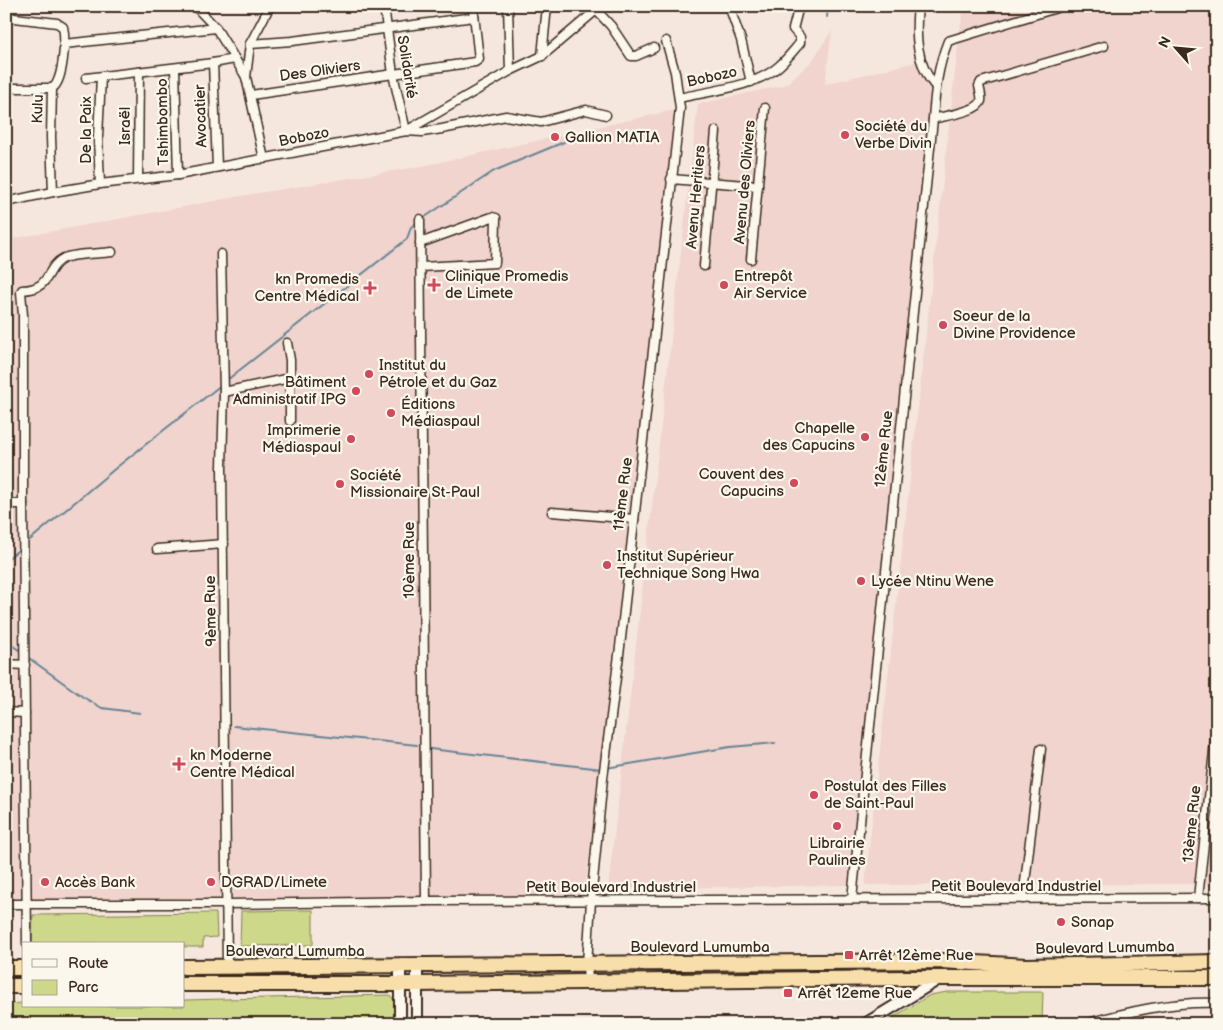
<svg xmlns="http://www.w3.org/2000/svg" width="1223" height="1030" font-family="'Balsamiq Sans',sans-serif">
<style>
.built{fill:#f0d4cd}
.green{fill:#cdd88b;stroke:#848154}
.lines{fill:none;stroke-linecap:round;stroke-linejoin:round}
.stream{stroke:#688495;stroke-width:2}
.street-casing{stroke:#3b2a1e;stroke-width:11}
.secondary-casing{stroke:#3b2a1e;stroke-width:14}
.highway-casing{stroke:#3b2a1e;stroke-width:18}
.street{stroke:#fbf7ec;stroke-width:8}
.secondary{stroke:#fbf7ec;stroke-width:10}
.highway{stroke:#f8deab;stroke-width:14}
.poi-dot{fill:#d1495b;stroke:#fbf7ec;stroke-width:2}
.labels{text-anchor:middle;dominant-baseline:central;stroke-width:4.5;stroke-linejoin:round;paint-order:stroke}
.street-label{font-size:15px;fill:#3b2a1e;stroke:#fbf7ec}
.poi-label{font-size:15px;fill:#3b2a1e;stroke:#fbf7ec;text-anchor:start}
</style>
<rect width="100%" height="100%" fill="#f6e7de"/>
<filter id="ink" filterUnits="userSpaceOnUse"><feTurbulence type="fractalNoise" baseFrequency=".02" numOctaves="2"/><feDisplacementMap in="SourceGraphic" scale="10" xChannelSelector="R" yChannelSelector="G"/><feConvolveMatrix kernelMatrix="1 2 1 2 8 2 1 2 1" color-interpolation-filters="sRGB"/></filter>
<g filter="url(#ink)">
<g class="built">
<polygon points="964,6 1217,6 1217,884 865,885 959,36"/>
<polygon points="832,30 825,84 924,60 931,85 851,885 608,889 698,104 785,85 812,61"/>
<polygon points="679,109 584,896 6,899 6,240 241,196 423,166"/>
</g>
<g class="green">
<polygon points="313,910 313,945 240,946 241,911"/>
<polygon points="216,913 217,937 203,938 203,947 184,947 184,944 32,944 33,915"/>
<polygon points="947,992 1043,992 1042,1023 882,1024 930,995"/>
<polygon points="390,995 396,1003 396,1024 6,1024 6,1004 24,1003 24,1006 184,1006 184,1000"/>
</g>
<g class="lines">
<g class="stream">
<polyline points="827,17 828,6"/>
<polyline points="422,219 494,171 564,142"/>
<polyline points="227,380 407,239 411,227 418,222"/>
<polyline points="25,544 117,467 221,385"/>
<polyline points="6,560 22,547"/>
<polyline points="6,641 23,653"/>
<polyline points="26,656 83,697 102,708 140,713"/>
<polyline points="234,726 417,745"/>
<polyline points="430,749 602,769"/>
<polyline points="606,768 730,747 775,743"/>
</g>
<defs>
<g id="street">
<polyline points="195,6 216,28 246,77 264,159"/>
<polyline points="384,6 393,74 406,131"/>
<polyline points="508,6 510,71"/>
<polyline points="729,6 741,40 751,82"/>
<path d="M918 6C915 34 916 64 935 86"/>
<polyline points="597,11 611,26 631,56 636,56 654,48"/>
<path d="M6 17 57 23 63 27C66 39 63 84 52 88L51 137 53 192"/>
<polyline points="64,44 216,28"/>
<polyline points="250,44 292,41 474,17"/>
<polyline points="542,56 547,6"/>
<polyline points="213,63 217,167"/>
<polyline points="175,68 178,175"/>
<polyline points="246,77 250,44 270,6"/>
<polyline points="86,78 213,63 235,59"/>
<polyline points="6,88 52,88"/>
<polyline points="251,95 475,62 479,59 473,6"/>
<path d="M679 98C709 91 756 87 779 66 787 59 793 51 800 43V37L793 29 799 6"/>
<path d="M933 119C943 116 978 112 981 101 982 97 980 90 979 86L981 82 1104 46"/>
<polyline points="406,131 510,71 542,56 601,6"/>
<polyline points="138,179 139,72"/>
<polyline points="671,179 758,186"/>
<polyline points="100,184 98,137 101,77"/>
<polyline points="6,202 53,192 100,184 178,175 406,131 422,132 442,129 506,116 541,122 586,110 606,115"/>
<polyline points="420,219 426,901"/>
<polyline points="420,243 492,217 496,218 495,263 421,267"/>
<polyline points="221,254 224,392 222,467 227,967"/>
<polyline points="751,259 765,108"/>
<polyline points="704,266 716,131"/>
<polyline points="287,343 290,360 290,421"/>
<polyline points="224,392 290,378"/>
<polyline points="6,504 23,504"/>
<polyline points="552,512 634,519"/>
<polyline points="157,549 224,544"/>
<polyline points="6,664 25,665"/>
<polyline points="6,712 25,713"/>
<polyline points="1198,898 1217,724"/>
<path d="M852 899 933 119C935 91 938 66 948 41L1063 6"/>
<polyline points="1023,899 1041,749"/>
<polyline points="6,904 227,904 426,901 1217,898"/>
<path d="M27 944 23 504V315L21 292 22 290C53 289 44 268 64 258 76 253 99 254 112 252"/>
<polyline points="588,982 587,964 591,901 603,778 620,647 680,108 675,72 666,41"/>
<path d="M1085 1024C1127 1012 1173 1001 1217 1003"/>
</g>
<g id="secondary">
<polyline points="417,965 417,1024"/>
<polyline points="400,1024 400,966"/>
<polyline points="865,1024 939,979"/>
</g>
<g id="highway">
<polyline points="184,967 941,961 1026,966 1217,962"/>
<polyline points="6,968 24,968"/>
<polyline points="184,984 417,984 906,978 1217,978"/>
<polyline points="6,986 24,986"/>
</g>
</defs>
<use href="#street" class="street-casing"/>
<use href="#secondary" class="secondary-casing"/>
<use href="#highway" class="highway-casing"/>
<use href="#street" class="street"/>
<use href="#secondary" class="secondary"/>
<use href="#highway" class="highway"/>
</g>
</g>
<g class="poi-dot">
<circle cx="845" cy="135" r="5"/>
<circle cx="555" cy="137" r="5"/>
<path d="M431.5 277.5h5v5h5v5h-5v5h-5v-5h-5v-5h5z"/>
<circle cx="724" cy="285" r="5"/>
<path d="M367.5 280.5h5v5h5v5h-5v5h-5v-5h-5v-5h5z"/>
<circle cx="943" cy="325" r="5"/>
<circle cx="369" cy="374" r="5"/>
<circle cx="356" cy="391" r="5"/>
<circle cx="391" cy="413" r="5"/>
<circle cx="865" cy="437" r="5"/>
<circle cx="351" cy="439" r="5"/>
<circle cx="794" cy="483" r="5"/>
<circle cx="340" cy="484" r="5"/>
<circle cx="607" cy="565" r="5"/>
<circle cx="861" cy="581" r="5"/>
<path d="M176.5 756.5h5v5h5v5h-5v5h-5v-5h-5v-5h5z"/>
<circle cx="814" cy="795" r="5"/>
<circle cx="837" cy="826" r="5"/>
<circle cx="45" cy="882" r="5"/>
<circle cx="211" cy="882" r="5"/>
<circle cx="1061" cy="922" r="5"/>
<rect x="844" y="950" width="10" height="10" rx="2.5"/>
<rect x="783" y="988" width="10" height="10" rx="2.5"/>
</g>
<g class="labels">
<g class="street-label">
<text transform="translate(407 67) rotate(81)">Solidarité</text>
<text transform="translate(320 71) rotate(-8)">Des Oliviers</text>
<text transform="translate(712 77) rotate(-12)">Bobozo</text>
<text transform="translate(38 109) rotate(-88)">Kulu</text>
<text transform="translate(201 116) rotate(-92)">Avocatier</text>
<text transform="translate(163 122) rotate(-91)">Tshimbombo</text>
<text transform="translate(125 126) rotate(-90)">Israël</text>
<text transform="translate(86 130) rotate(-90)">De la Paix</text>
<text transform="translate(304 137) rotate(-11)">Bobozo</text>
<text transform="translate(745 182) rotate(-85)">Avenu des Oliviers</text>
<text transform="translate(696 197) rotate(-85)">Avenu Heritiers</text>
<text transform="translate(884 449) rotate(-84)">12ème Rue</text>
<text transform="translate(623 494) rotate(-83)">11ème Rue</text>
<text transform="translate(409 560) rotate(-90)">10ème Rue</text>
<text transform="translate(211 611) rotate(-91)">9ème Rue</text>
<text transform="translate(1192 824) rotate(-84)">13ème Rue</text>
<text x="1016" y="886">Petit Boulevard Industriel</text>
<text x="611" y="887">Petit Boulevard Industriel</text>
<text x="700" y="947">Boulevard Lumumba</text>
<text transform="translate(1105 948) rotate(-1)">Boulevard Lumumba</text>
<text x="295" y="951">Boulevard Lumumba</text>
</g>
<g class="poi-label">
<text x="855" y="126">Société du<tspan x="855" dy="17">Verbe Divin</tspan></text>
<text x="565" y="137">Gallion MATIA</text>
<text x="445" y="276">Clinique Promedis<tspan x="445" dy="17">de Limete</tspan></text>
<text x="734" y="276">Entrepôt<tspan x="734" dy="17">Air Service</tspan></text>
<text x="359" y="279" text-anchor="end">kn Promedis<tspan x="359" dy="17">Centre Médical</tspan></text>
<text x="953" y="316">Soeur de la<tspan x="953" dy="17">Divine Providence</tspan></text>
<text x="379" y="365">Institut du<tspan x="379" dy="17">Pétrole et du Gaz</tspan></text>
<text x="346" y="382" text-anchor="end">Bâtiment<tspan x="346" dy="17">Administratif IPG</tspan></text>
<text x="401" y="404">Éditions<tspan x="401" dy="17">Médiaspaul</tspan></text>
<text x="855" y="428" text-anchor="end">Chapelle<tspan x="855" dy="17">des Capucins</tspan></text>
<text x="341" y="430" text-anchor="end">Imprimerie<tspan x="341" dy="17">Médiaspaul</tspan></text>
<text x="784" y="474" text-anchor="end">Couvent des<tspan x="784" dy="17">Capucins</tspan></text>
<text x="350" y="475">Société<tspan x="350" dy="17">Missionaire St-Paul</tspan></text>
<text x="617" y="556">Institut Supérieur<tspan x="617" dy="17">Technique Song Hwa</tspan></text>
<text x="871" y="581">Lycée Ntinu Wene</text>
<text x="190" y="755">kn Moderne<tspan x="190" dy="17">Centre Médical</tspan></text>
<text x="824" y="786">Postulat des Filles<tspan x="824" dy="17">de Saint-Paul</tspan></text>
<text x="837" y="843" text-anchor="middle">Librairie<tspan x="837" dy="17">Paulines</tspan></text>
<text x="55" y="882">Accès Bank</text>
<text x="221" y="882">DGRAD/Limete</text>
<text x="1071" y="922">Sonap</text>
<text x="859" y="955">Arrêt 12ème Rue</text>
<text x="798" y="993">Arrêt 12eme Rue</text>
</g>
</g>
<rect width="1223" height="1030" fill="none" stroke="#fbf7ec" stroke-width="25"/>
<rect x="12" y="12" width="1198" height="1005" fill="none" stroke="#3b2a1e" stroke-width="2" filter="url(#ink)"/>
<rect x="22" y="942" width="162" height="65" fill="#fbf7ec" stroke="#aea59a"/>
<rect x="32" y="959" width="25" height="8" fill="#fbf7ec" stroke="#aea59a"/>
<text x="68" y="968" font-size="15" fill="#3b2a1e">Route</text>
<rect x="32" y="980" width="25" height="15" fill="#cdd88b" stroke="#aea59a"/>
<text x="68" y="992" font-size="15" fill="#3b2a1e">Parc</text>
<g transform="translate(1176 48) rotate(297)" stroke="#fbf7ec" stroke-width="4" paint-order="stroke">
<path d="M0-4L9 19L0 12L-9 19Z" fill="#3b2a1e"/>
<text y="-8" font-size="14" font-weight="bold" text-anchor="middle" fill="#3b2a1e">N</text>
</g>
</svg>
